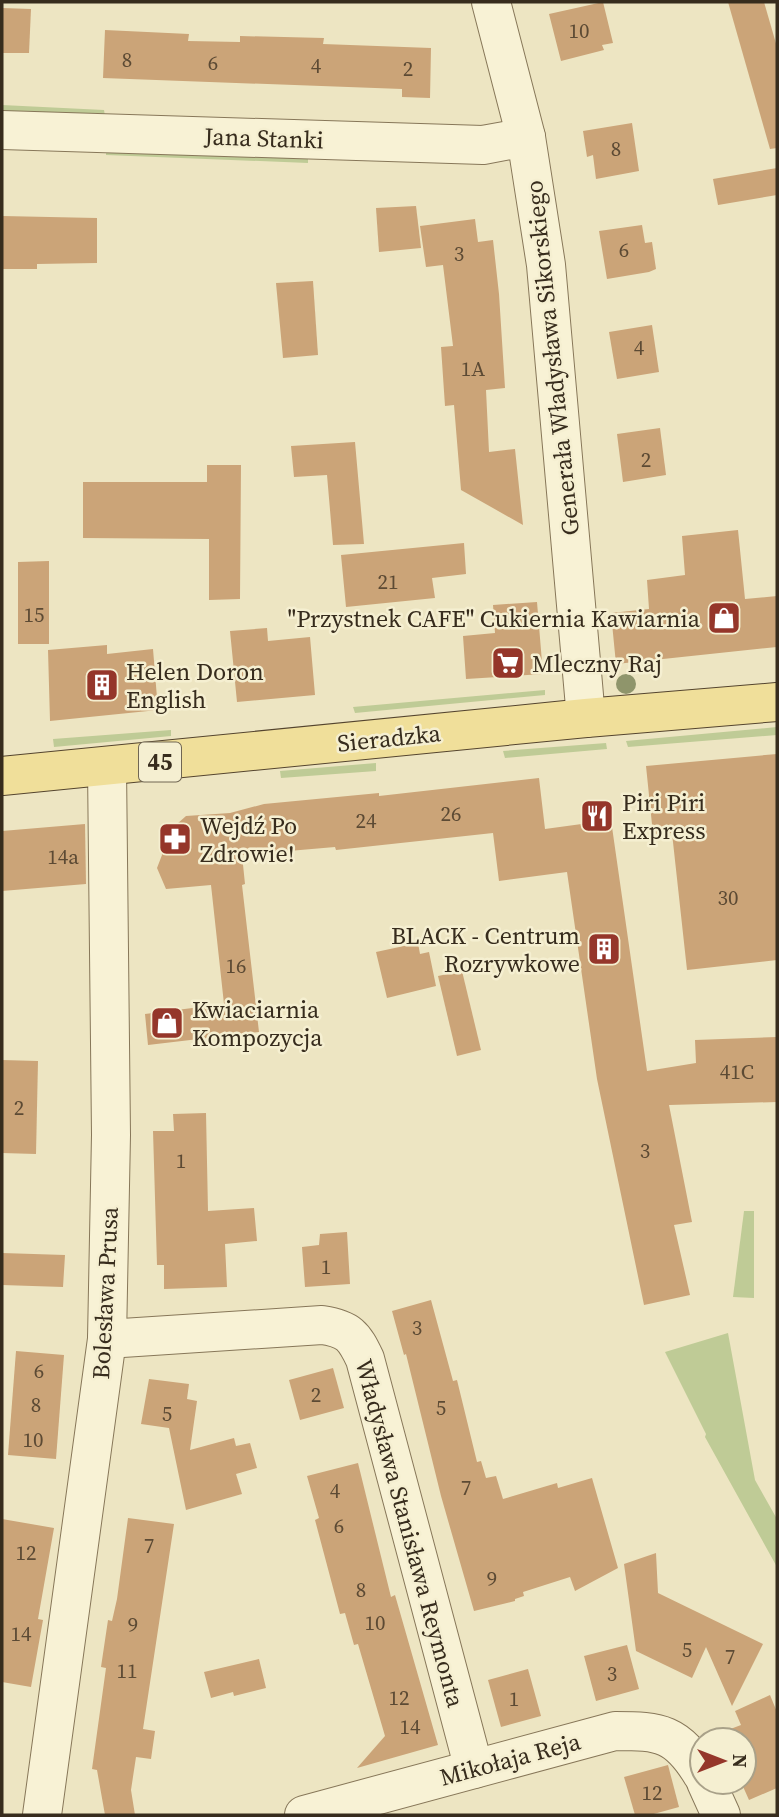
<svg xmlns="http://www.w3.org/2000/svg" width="779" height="1817" font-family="'Source Serif 4',serif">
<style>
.green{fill:#bfcb96}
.building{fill:#cba478}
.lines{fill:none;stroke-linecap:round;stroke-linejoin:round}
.minor-casing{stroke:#877759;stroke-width:40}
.major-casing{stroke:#54442e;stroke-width:40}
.minor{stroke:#f8f2d5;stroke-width:38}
.major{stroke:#f0df9a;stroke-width:38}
.tree{fill:#8f956b}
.labels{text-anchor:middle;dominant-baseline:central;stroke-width:5;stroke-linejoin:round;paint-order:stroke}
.number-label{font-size:21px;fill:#5c4a34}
.shield{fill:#f5efd1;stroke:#706653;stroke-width:2}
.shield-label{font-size:23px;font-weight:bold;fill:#372c1d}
.street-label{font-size:24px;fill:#372c1d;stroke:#f5efd1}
.poi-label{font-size:24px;fill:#372c1d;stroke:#f5efd1;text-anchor:start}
</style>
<rect width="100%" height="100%" fill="#ede5c2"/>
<g class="green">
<polygon points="2,105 104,110 105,116 2,111"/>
<polygon points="106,150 308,156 308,163 106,155"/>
<polygon points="545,690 545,695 355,713 353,707"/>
<polygon points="777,727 777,735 628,747 626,741"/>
<polygon points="171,730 171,736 54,747 53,739"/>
<polygon points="606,743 607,749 505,758 503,751"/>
<polygon points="376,763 376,771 281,778 280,771"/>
<polygon points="744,1211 754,1211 754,1298 733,1297"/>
<polygon points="728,1333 755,1480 777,1519 777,1567 705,1437 706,1434 665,1352"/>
</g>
<g class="building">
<polygon points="603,2 613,43 602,45 604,50 561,61 549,14"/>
<polygon points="728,2 764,2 777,47 777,148 770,149"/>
<polygon points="2,8 31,9 29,53 2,53"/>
<polygon points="105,30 189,34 188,41 240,42 240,36 324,38 323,44 431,48 430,98 402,97 402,89 103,78"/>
<polygon points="632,123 639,171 596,179 593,155 587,157 583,131"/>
<polygon points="777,168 777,195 718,205 713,179"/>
<polygon points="416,206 421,248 379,252 376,208"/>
<polygon points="2,216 97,218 97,263 37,264 37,269 2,269"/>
<polygon points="475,219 478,242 493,240 499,294 505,388 486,390 489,452 515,449 523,525 461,490 454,405 445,406 441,347 453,346 443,265 426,267 420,226"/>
<polygon points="642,225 645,243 652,242 656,269 649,272 607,279 599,231"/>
<polygon points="313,281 318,355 283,358 276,283"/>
<polygon points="652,325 659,372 617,379 609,332"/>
<polygon points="660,428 666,475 623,482 617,434"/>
<polygon points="355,442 364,544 333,545 327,475 294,477 291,446"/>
<polygon points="207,465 241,465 240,599 209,600 209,539 83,538 83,482 207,482"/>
<polygon points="738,530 745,599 777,596 777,647 616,664 611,613 649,609 647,580 685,575 682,536"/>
<polygon points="464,543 466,574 432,578 435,598 346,607 341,555"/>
<polygon points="49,561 49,644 18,644 18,562"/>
<polygon points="537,602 543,674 466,679 463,636 495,633 493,605"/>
<polygon points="267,628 268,641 310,637 315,695 237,702 230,631"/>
<polygon points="107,645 107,654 153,649 158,710 50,721 48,650"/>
<polygon points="777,754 777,960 687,970 672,833 653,834 646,766"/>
<polygon points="539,778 545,829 611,820 647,1071 696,1063 695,1040 777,1037 777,1102 669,1105 692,1222 674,1225 690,1295 644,1305 597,1079 567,872 499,881 493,833 336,850 335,847 242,855 245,884 242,885 259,1032 148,1045 145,1014 224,1004 211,885 166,889 157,868 162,855 161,849 168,832 186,816 230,813 264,804 379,793 379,796"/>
<polygon points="85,824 86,884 2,891 2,831"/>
<polygon points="418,943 420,954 429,952 436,986 387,998 376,952"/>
<polygon points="462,971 481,1050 457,1056 438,976"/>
<polygon points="2,1060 38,1061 36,1154 2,1153"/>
<polygon points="206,1113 208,1211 254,1208 257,1241 225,1244 227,1287 164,1289 164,1265 157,1265 153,1131 174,1131 173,1114"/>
<polygon points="347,1232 350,1284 305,1287 302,1247 319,1245 320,1234"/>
<polygon points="2,1253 65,1255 63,1287 2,1285"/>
<polygon points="431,1300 453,1381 457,1380 477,1462 481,1461 486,1478 496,1476 503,1499 557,1483 558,1488 592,1478 618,1568 575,1591 570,1577 523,1592 524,1596 515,1599 515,1601 474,1611 441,1496 406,1354 404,1355 392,1311"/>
<polygon points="16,1351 64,1355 56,1459 8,1455"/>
<polygon points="333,1368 344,1408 300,1420 289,1380"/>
<polygon points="149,1379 189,1384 187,1399 197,1401 190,1450 234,1438 236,1446 250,1443 257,1468 236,1474 242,1494 186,1510 169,1428 141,1424"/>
<polygon points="358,1463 391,1597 395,1595 438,1745 357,1768 385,1736 358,1644 354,1645 345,1613 340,1614 315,1520 319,1518 307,1476"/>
<polygon points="128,1518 174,1524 143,1729 155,1731 151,1759 136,1757 131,1790 135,1815 105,1815 97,1770 92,1769 106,1668 101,1667 108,1620 112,1621 117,1599"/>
<polygon points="2,1519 54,1528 38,1619 43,1620 31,1687 2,1682"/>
<polygon points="656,1553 658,1593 763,1644 732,1706 706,1647 692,1678 636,1651 624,1564"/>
<polygon points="627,1645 639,1689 596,1701 584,1656"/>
<polygon points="259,1659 266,1688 234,1696 233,1692 211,1698 204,1672"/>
<polygon points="528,1669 541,1716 501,1727 488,1680"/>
<polygon points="770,1695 777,1712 777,1788 749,1800 741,1782 744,1782 744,1740 723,1740 720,1733 741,1725 735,1711"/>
<polygon points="668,1765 679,1807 650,1815 635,1815 624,1777"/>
</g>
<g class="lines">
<defs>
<g id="minor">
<polyline points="491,2 526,137 546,265 586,718"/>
<polyline points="2,130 483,145 526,137"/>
<path d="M107 1339 322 1325C349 1329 354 1336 365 1359L474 1769"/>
<polyline points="706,1782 721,1815"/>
<polyline points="42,1815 107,1339 111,1135 107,767"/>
<path d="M304 1815 615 1731C661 1731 677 1733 702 1774"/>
</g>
<polyline id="major" points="2,776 586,718 777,702"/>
</defs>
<use href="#minor" class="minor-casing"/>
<use href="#major" class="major-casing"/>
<use href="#minor" class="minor"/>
<use href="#major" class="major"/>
</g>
<circle class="tree" cx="626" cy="684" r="10"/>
<defs>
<symbol id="shop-square" viewBox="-11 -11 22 22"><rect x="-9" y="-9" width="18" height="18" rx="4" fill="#95362a" stroke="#f5efd1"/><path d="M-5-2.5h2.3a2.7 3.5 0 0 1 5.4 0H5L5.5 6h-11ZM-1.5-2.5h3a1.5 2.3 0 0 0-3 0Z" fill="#fff"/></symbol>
<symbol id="supermarket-square" viewBox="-11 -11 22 22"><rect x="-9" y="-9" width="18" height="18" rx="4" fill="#95362a" stroke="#f5efd1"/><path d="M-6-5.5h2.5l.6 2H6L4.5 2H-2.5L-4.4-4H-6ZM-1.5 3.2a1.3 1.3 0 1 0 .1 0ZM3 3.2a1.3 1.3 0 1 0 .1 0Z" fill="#fff"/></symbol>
<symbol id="building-square" viewBox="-11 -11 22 22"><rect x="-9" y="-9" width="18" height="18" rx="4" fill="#95362a" stroke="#f5efd1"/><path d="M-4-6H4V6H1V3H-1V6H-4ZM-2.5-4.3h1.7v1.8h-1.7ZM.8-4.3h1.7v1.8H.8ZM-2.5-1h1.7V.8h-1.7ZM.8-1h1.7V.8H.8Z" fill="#fff"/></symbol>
<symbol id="restaurant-square" viewBox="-11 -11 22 22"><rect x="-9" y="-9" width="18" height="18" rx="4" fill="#95362a" stroke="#f5efd1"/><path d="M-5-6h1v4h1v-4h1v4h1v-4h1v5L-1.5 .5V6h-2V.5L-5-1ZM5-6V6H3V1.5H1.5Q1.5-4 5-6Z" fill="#fff"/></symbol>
<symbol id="pharmacy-square" viewBox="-11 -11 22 22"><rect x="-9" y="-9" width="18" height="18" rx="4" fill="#95362a" stroke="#f5efd1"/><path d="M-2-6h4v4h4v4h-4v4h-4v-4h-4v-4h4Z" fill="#fff"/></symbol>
</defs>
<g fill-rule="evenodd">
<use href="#shop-square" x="705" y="599" width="38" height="38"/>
<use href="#supermarket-square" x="489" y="644" width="38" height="38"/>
<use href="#building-square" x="83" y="666" width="38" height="38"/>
<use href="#restaurant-square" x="578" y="797" width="38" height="38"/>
<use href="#pharmacy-square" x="156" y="820" width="38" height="38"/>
<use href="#building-square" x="585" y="930" width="38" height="38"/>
<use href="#shop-square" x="148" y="1004" width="38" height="38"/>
</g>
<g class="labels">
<g class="number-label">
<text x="579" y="30">10</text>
<text x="127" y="59">8</text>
<text x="213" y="62">6</text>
<text x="316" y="65">4</text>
<text x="408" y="68">2</text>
<text x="616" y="148">8</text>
<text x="624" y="249">6</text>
<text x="459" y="253">3</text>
<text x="639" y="347">4</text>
<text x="473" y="368">1A</text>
<text x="646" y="459">2</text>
<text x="388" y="581">21</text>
<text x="34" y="614">15</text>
<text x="451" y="813">26</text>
<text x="366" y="820">24</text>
<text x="63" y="856">14a</text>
<text x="728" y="897">30</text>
<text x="236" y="965">16</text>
<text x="737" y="1071">41C</text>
<text x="19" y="1107">2</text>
<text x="645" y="1150">3</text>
<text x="181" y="1160">1</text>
<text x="326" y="1266">1</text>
<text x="417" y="1327">3</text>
<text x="39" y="1370">6</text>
<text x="316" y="1394">2</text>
<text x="36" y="1404">8</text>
<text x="441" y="1407">5</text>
<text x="167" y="1413">5</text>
<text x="33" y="1439">10</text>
<text x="466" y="1487">7</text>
<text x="335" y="1490">4</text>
<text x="339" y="1525">6</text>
<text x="149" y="1545">7</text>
<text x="26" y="1552">12</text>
<text x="492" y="1578">9</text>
<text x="361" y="1589">8</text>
<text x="375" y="1622">10</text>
<text x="133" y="1624">9</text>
<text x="21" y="1633">14</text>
<text x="687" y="1649">5</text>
<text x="730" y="1656">7</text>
<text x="127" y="1670">11</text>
<text x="612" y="1673">3</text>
<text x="399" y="1697">12</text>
<text x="514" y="1698">1</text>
<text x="410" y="1726">14</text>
<text x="652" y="1792">12</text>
</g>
<rect class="shield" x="139" y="742.5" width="42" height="39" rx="5"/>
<g class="shield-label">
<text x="160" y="762">45</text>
</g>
<g class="street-label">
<text transform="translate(264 138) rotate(2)">Jana Stanki</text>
<text transform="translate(552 358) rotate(-96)">Generała Władysława Sikorskiego</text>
<text transform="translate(389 738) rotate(-6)">Sieradzka</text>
<text transform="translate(105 1293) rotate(-87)">Bolesława Prusa</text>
<text transform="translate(410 1533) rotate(75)">Władysława Stanisława Reymonta</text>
<text transform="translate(510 1759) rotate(-15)">Mikołaja Reja</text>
</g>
<g class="poi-label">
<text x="700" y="618" text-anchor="end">"Przystnek CAFE" Cukiernia Kawiarnia</text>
<text x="532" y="663">Mleczny Raj</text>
<text x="126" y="671">Helen Doron<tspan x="126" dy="28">English</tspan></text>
<text x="622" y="802">Piri Piri<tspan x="622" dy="28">Express</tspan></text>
<text x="200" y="825">Wejdź Po<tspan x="200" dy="28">Zdrowie!</tspan></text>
<text x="580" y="935" text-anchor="end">BLACK - Centrum<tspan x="580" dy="28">Rozrywkowe</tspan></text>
<text x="192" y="1009">Kwiaciarnia<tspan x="192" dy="28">Kompozycja</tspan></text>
</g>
</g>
<rect width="779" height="1817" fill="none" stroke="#372c1d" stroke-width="7"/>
<g transform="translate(723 1761) rotate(90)"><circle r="33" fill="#f5efd1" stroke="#a9a189" stroke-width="2"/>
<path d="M0-5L12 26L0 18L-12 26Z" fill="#95362a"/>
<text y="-10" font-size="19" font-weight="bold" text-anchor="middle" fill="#372c1d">N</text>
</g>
</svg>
